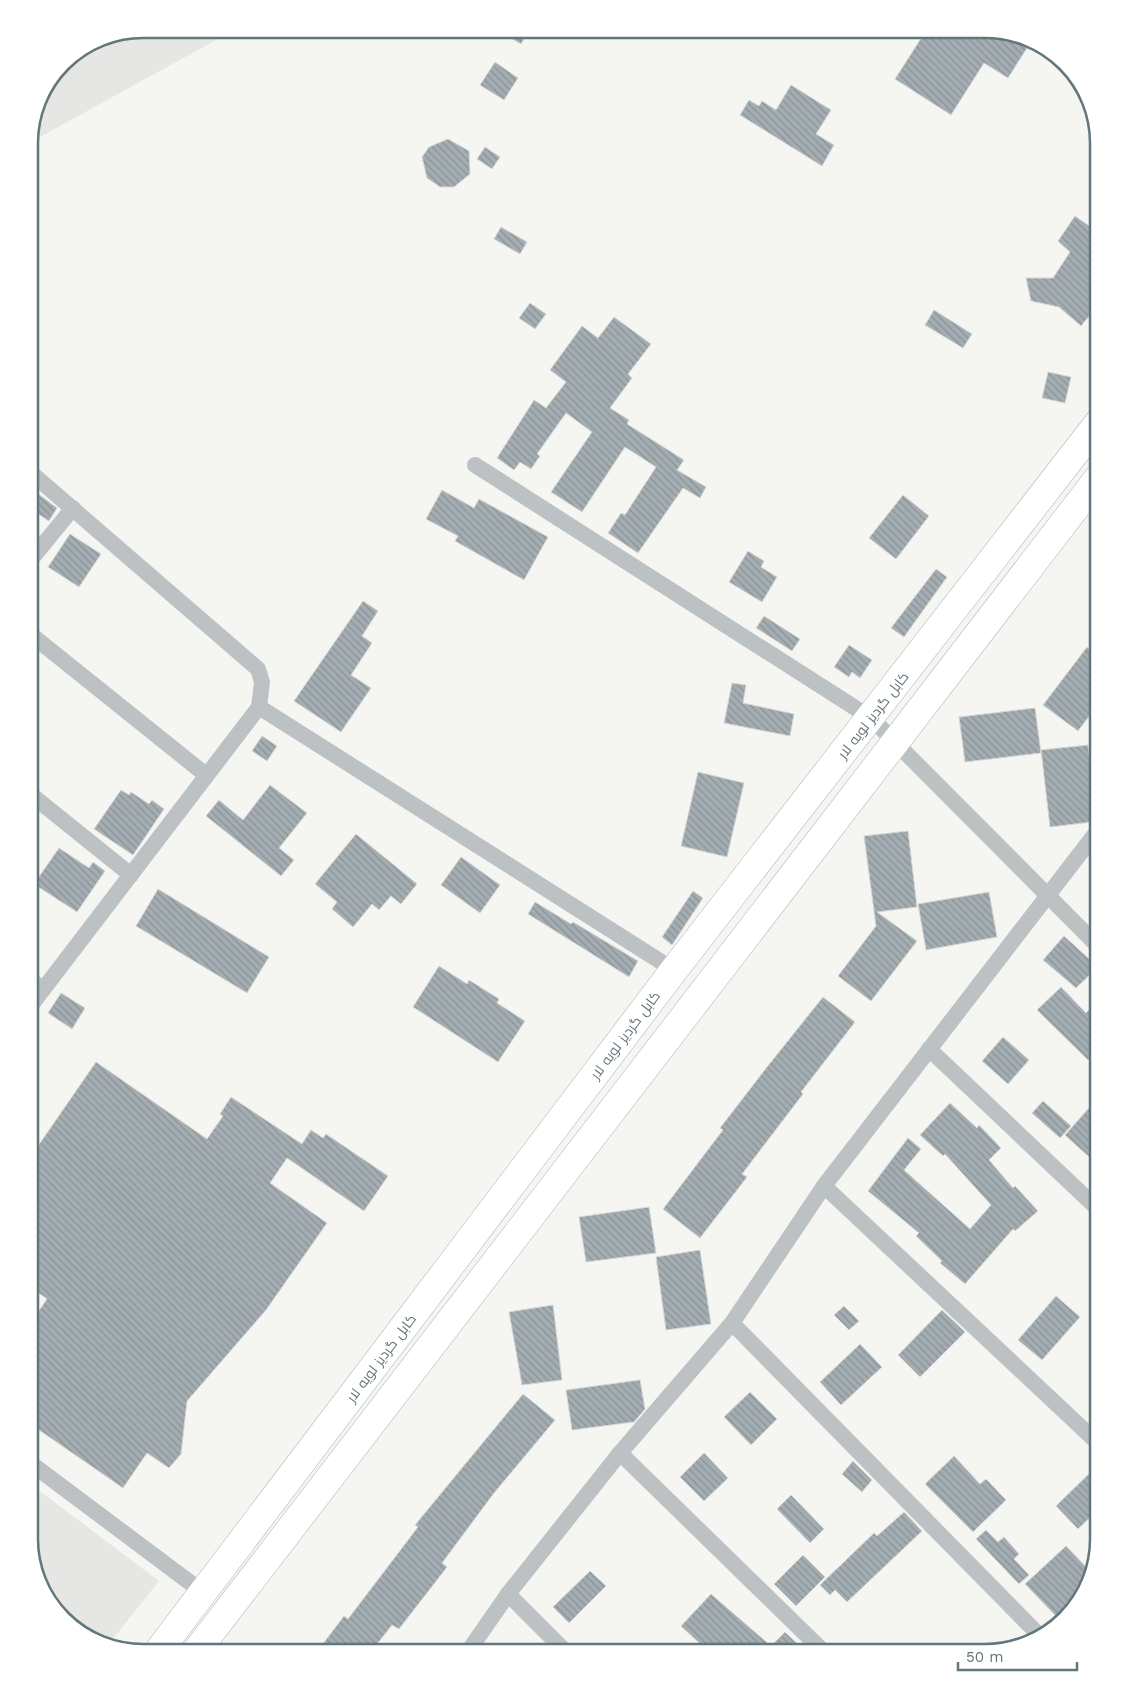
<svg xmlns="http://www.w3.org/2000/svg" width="1128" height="1682" font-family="'Work Sans',Cairo,sans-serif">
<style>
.built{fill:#e6e6e5}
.building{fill:url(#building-back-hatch);stroke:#d7d6d5}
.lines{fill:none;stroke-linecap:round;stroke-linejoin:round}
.trunk-casing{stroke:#b0b5b7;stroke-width:29}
.minor{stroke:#bcc2c4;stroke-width:16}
.trunk{stroke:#fff;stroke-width:28}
.labels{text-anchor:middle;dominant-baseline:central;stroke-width:5;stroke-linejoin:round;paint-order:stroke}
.street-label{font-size:14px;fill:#62767c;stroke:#fff}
.rim{fill:none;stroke:#62767c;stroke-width:2.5}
</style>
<defs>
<pattern id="building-back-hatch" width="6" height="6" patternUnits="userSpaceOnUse" patternTransform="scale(1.25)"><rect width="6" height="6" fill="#a4aeb2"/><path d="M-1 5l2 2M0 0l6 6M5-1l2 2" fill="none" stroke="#899296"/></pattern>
</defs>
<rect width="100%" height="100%" fill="#f5f5f2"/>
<g class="built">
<polygon points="143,29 236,29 29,143 38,99 62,62 99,37"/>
<polygon points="29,1483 159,1581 108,1645 86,1638 44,1596 29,1539"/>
</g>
<g class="building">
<polygon points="496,29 530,29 521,44"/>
<polygon points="927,29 992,29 1002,32 1027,48 1008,78 984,63 951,115 895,79"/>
<polygon points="495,62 518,78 504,100 480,85"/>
<polygon points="791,85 831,110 816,134 834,145 822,166 740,115 749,100 759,106 762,101 776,110"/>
<polygon points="448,139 469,151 470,174 454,187 440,187 427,178 422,157 429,147"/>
<polygon points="485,147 500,157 492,169 477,159"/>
<polygon points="1075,216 1099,233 1099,304 1081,326 1059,307 1031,301 1026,278 1053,278 1070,252 1058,241"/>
<polygon points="501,227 527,242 520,254 494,239"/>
<polygon points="530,303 546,314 535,329 519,318"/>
<polygon points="934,310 972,334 963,348 925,325"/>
<polygon points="614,317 651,344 628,374 632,378 610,408 629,420 627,424 684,460 677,470 706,487 700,498 683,488 638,553 608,533 621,513 625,515 656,467 625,447 582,512 551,492 592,432 566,413 537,454 540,456 531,469 520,462 514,470 497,458 534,400 546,408 566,382 550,370 582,326 598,338"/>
<polygon points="1048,372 1071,377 1065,403 1042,398"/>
<polygon points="29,487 57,508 49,521 29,508"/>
<polygon points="442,490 474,508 479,499 548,537 524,580 455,541 458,536 426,519"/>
<polygon points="903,495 929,516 896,559 869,538"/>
<polygon points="70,534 101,554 79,587 48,567"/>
<polygon points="748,551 764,561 761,567 777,577 762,602 729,582"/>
<polygon points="936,569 947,577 904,637 891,628"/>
<polygon points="363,601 378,611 362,636 372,643 351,675 371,688 341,732 294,701"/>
<polygon points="764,616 800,639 792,651 756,628"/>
<polygon points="849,645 872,660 860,678 852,672 849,677 834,667"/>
<polygon points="1087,647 1099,656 1099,703 1078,731 1043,705"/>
<polygon points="732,683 746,685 743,703 794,714 790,736 724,723"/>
<polygon points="1035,708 1041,753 965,762 959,717"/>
<polygon points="262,736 277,746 267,761 252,751"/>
<polygon points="1088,745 1097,819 1092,822 1050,827 1041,750"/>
<polygon points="698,772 744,783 727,857 681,846"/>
<polygon points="270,785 307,813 279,848 294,860 281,876 206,816 219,800 243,820"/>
<polygon points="121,790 129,795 131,792 149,804 152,800 164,809 133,855 94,829"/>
<polygon points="908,831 917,907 877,912 917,941 871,1001 838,976 876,926 864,836"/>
<polygon points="356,834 417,884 401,904 391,896 379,910 372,904 353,927 332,909 337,902 315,884"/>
<polygon points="59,848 89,868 93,862 105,871 77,912 34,884"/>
<polygon points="461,857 500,885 480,913 441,885"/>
<polygon points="158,889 269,957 247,993 136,926"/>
<polygon points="693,891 703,898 672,945 662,937"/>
<polygon points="989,892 997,937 926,950 918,904"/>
<polygon points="535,902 571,924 573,922 638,961 629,977 528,914"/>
<polygon points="1064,936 1098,967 1076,988 1043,960"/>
<polygon points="439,966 467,984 469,980 499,999 497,1003 525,1021 498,1062 413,1007"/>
<polygon points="1061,987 1086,1013 1099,1000 1099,1049 1088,1060 1037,1010"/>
<polygon points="61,993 85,1008 72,1029 48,1013"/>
<polygon points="823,997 855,1022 801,1092 803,1094 742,1174 747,1177 700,1238 663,1209 723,1130 720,1128 767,1067"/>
<polygon points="1003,1037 1029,1060 1008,1084 982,1061"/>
<polygon points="96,1062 207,1139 223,1116 220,1114 231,1097 302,1144 311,1130 323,1138 326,1134 388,1176 364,1211 287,1158 270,1183 327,1223 266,1310 187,1401 181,1454 169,1468 147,1453 123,1488 29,1423 29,1325 47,1299 29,1286 29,1159"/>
<polygon points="1043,1101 1071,1126 1060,1138 1032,1113"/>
<polygon points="950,1103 977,1128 979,1125 1001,1148 989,1160 1013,1188 1015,1186 1038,1211 1015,1231 1013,1229 965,1284 940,1263 942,1261 916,1236 919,1233 868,1191 908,1138 921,1149 904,1170 970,1229 991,1205 945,1154 943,1156 920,1135"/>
<polygon points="1089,1108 1099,1117 1099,1166 1065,1135"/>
<polygon points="649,1207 656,1253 586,1262 579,1217"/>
<polygon points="700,1250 711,1324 666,1330 656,1257"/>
<polygon points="1056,1296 1080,1317 1042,1360 1018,1340"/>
<polygon points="553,1305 562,1380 522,1385 509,1312"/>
<polygon points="844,1306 859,1321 849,1330 834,1315"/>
<polygon points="942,1310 965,1332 920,1377 898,1355"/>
<polygon points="860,1344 882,1367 841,1405 820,1382"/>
<polygon points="640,1380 645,1409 634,1422 572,1430 566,1390"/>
<polygon points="750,1392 777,1419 751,1445 724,1417"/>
<polygon points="523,1394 555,1420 494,1493 442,1563 447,1567 399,1629 392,1625 370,1653 316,1653 344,1616 348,1619 418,1527 415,1525"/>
<polygon points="704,1453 728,1478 704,1501 680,1477"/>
<polygon points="954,1456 980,1484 986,1479 1006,1500 973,1532 925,1484"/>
<polygon points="853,1461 872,1480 862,1492 842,1474"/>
<polygon points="1099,1464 1099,1509 1078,1529 1056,1506"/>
<polygon points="791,1495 824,1529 810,1543 777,1509"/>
<polygon points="904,1512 922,1531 847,1602 835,1590 830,1595 820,1585 874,1533 877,1536"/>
<polygon points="986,1530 998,1542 1004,1537 1019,1554 1014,1559 1029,1575 1019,1584 976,1539"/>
<polygon points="1066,1546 1087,1568 1085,1570 1090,1575 1084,1596 1060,1620 1025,1584"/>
<polygon points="803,1555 825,1577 796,1606 774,1584"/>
<polygon points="590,1571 606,1586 569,1623 553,1607"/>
<polygon points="711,1594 771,1646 785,1632 807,1653 710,1653 681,1626"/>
</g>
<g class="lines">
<defs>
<g id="trunk">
<polyline points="157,1653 674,970 1099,422"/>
<polyline points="195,1653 1099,477"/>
</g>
</defs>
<use href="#trunk" class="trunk-casing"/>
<g class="minor">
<polyline points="475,465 871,718 1099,947"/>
<polyline points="29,562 73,508"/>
<polyline points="29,633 206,775"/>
<polyline points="259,707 674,970"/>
<polyline points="29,793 131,875"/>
<polyline points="29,979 43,989"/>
<polyline points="29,1008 259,707 262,682 258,669 29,471"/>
<polyline points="929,1049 1099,1210"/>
<polyline points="824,1186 1099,1444"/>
<polyline points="732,1323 1042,1638"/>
<polyline points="620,1453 825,1653"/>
<polyline points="29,1462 204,1593"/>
<polyline points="508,1594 567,1653"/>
<polyline points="467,1653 508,1594 620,1453 732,1323 824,1186 1099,829"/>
</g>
<use href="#trunk" class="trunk"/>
</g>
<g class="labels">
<g class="street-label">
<text transform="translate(873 715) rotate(-52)">کابل گردیز لویه لار</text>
<text transform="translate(625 1035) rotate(-53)">کابل گردیز لویه لار</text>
<text transform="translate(381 1358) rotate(-53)">کابل گردیز لویه لار</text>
</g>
</g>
<path d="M0 0H1128V1682H0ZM143 38H985A105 105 0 0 1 1090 143V1539A105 105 0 0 1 985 1644H143A105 105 0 0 1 38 1539V143A105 105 0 0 1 143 38Z" fill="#fff" fill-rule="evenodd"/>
<path class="rim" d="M143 38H985A105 105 0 0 1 1090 143V1539A105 105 0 0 1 985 1644H143A105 105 0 0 1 38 1539V143A105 105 0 0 1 143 38Z"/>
<path d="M958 1662v8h119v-8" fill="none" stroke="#62767c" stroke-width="2.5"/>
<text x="966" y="1662" font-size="15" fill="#62767c" stroke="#ffffff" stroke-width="4" paint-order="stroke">50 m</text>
</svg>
